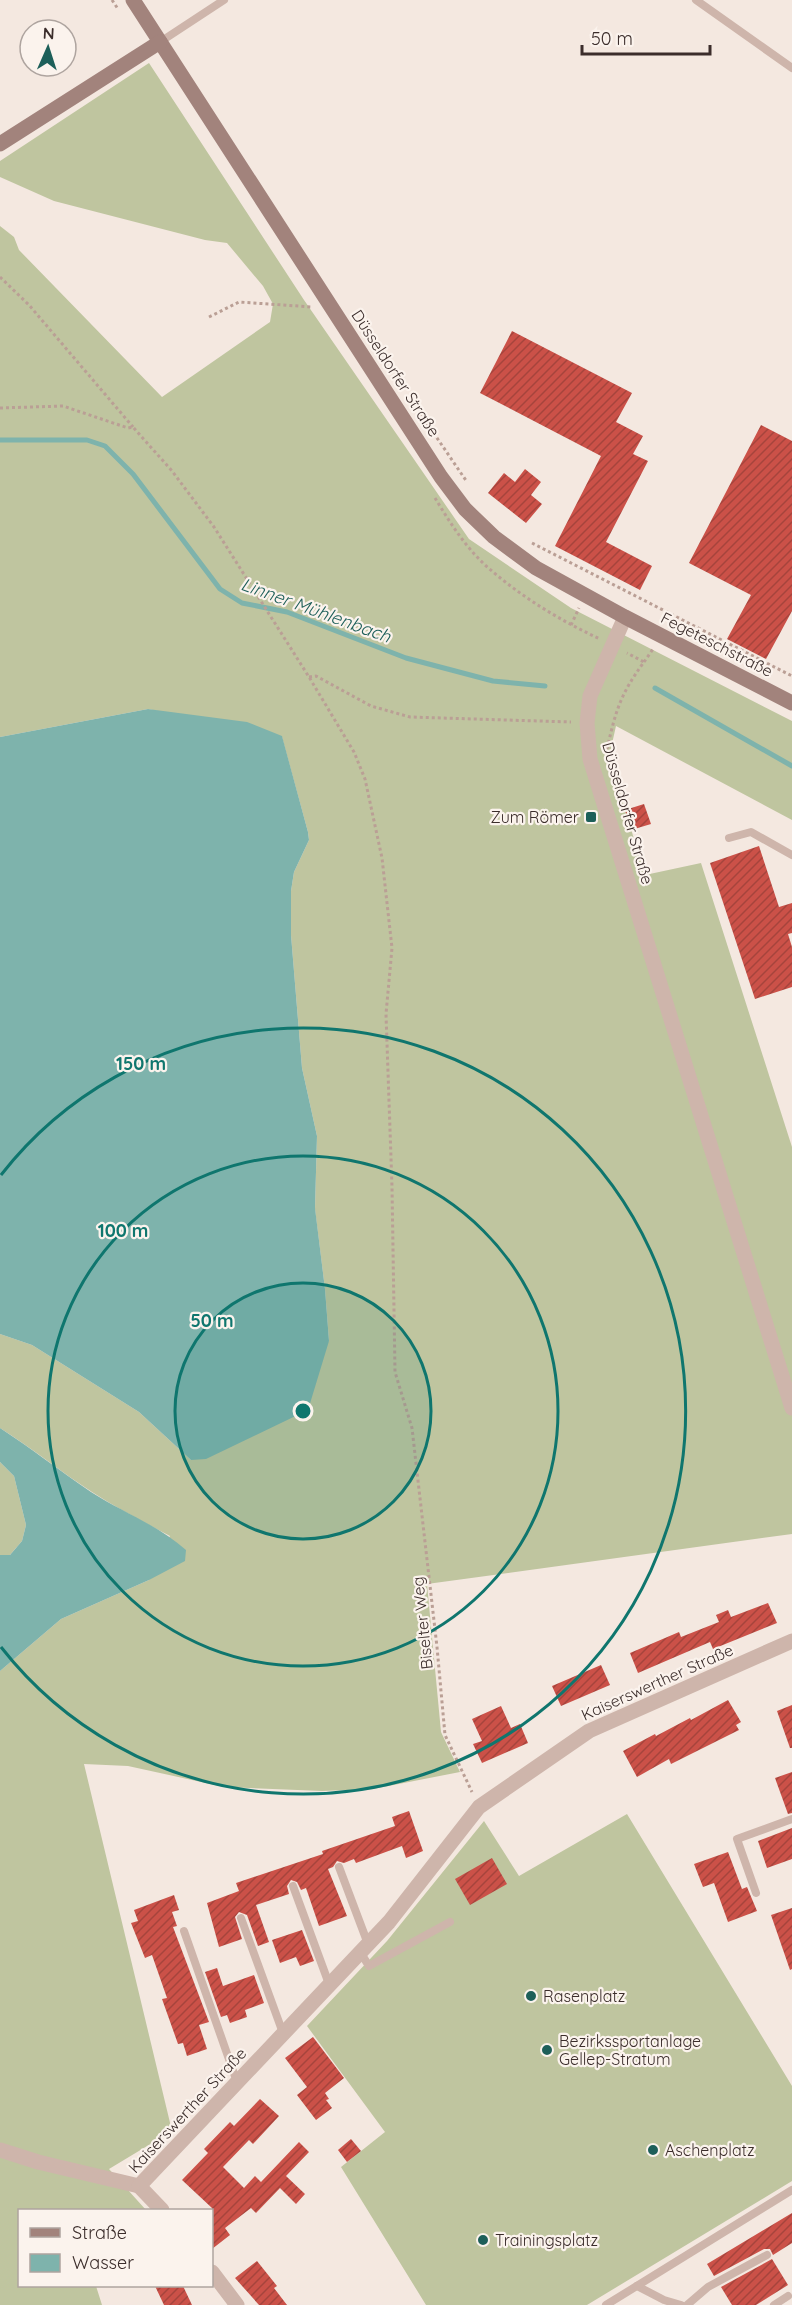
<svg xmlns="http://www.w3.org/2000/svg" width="792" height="2305" font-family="Quicksand,sans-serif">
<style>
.grass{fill:#bfc59f}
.water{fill:#7eb3ac}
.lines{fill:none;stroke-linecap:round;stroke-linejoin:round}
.stream{stroke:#7eb3ac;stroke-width:5}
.building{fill:url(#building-hatch)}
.path{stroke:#ba9f95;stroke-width:3;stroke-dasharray:3 3;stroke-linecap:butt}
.lane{stroke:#ceb5ab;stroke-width:8}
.street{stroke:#ceb5ab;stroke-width:15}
.secondary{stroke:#a2837c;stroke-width:15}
.ring{fill:none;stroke:#0f766e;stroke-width:3}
.poi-dot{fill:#1d5f59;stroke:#fbf3ed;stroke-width:2}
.labels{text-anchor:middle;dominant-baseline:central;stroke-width:4.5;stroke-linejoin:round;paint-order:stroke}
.street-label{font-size:16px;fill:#3b2d2b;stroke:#fbf3ed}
.poi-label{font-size:16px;fill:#3b2d2b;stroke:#fbf3ed;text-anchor:start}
.water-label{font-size:18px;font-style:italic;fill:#1d5f59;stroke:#fbf3ed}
.centre{fill:#0f766e;stroke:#fbf3ed;stroke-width:3}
.ring-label{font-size:18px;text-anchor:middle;font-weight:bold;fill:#0f766e;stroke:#fbf3ed;stroke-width:4.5;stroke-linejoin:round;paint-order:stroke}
</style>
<defs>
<pattern id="building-hatch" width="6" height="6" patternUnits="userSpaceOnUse" patternTransform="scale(1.5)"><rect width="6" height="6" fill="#cb5148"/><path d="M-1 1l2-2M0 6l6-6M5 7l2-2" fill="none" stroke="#a6443c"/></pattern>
</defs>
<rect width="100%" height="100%" fill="#f4e8e0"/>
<g class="grass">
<path d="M149 63 304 300 469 539 571 608 792 721V820L616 726 609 757 645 875 701 863 792 1147V1534L427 1584 441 1732 460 1772 373 1789 322 1791 224 1787 128 1766 84 1764 172 2131 109 2169 146 2210H20V2286H96L102 2305H0V1671L61 1619 149 1580 170 1536C143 1522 117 1508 92 1492 61 1472 32 1448 0 1428V1334L32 1345 139 1412 191 1460 329 1341 325 1289 315 1209 317 1136 302 1068 291 935V891L294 872 309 840 308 832 282 737 148 709 0 737V226L14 237 19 250 162 397 270 322 273 304 263 286 227 243 205 240 54 201 0 177V161Z"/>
<polygon points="0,1462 14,1476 26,1525 22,1541 9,1556 0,1555"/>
<polygon points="627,1814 792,2086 792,2181 587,2305 426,2305 341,2167 385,2132 307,2026 387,1941 484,1821 519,1876"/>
</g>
<g class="water">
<polygon points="148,709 247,722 282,736 308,832 309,840 294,872 291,891 291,935 302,1068 317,1136 315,1208 325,1289 329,1341 308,1410 206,1459 191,1460 139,1412 32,1345 0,1334 0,737"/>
<path d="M0 1428C31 1448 60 1471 91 1492 122 1512 158 1525 186 1550L185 1561 149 1580 61 1619 0 1671V1555H10L22 1541 26 1525 14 1476 0 1462Z"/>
</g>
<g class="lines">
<g class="stream">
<polyline points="0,440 87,440 105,446 133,474 220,589 242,603 287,612 406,658 493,681 545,686"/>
<polyline points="655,688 792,766"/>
</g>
</g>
<g class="building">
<polygon points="512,331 632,393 616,422 643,436 633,454 648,461 606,542 652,566 640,590 555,546 601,456 480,393"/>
<polygon points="761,425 792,441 792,611 766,659 727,639 751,595 689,563"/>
<polygon points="525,469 541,482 531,495 542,504 526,523 488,493 504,473 515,482"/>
<polygon points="644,804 651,824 631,830 625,810"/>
<polygon points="759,846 779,907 792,903 792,933 788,934 792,947 792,987 755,999 710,863"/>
<polygon points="768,1603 777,1623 713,1649 710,1642 638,1673 630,1653 679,1632 681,1637 719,1622 716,1615 728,1610 731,1617"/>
<polygon points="601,1665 610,1685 561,1706 552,1686"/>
<polygon points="728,1700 741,1722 736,1725 739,1730 671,1764 669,1759 637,1777 623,1751 655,1734 656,1736 690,1718 691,1720"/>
<polygon points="792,1705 792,1748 790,1748 777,1711"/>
<polygon points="501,1706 511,1728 520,1724 528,1743 482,1763 473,1744 482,1741 472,1719"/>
<polygon points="792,1772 792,1813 788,1814 775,1778"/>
<polygon points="409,1811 423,1851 406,1858 402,1846 356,1863 354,1859 344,1863 337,1861 333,1867 328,1869 347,1916 319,1926 306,1888 301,1890 297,1882 291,1880 287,1886 289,1894 256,1905 269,1942 258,1946 247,1915 239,1912 235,1917 242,1939 219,1947 207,1903 239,1891 236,1883 323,1854 322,1851 395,1826 392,1817"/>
<polygon points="792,1828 792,1859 767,1868 758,1841"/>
<polygon points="728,1852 742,1889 747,1887 757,1911 728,1922 714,1883 703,1887 694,1864"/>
<polygon points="492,1858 507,1884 470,1905 455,1879"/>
<polygon points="174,1895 179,1910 172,1912 177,1926 173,1927 209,2022 199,2025 207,2049 187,2056 183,2043 178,2044 162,1999 167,1998 152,1955 145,1958 131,1923 138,1921 134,1910"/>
<polygon points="792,1908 792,1969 790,1970 771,1915"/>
<polygon points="302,1930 314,1961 300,1966 296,1957 280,1963 272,1940"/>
<polygon points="217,1968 223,1986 254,1975 264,2003 245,2010 247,2017 230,2023 227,2015 221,2017 205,1972"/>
<polygon points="313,2037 344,2078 325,2093 329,2099 326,2100 332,2108 316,2120 297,2095 307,2087 285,2058"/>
<polygon points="260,2099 279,2116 253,2144 249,2140 223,2167 244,2188 255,2176 261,2182 299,2142 309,2152 286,2176 305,2194 296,2204 280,2188 256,2213 251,2208 225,2228 230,2235 212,2249 212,2208 182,2180 208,2153 204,2149 230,2122 234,2126"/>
<polygon points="351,2139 361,2151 347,2162 338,2150"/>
<polygon points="792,2213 792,2243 773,2255 770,2249 764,2249 714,2276 707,2264"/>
<polygon points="772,2259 788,2285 756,2305 732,2305 721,2287"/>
<polygon points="257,2261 277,2286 274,2288 287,2305 259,2305 235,2278"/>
<polygon points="155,2286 183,2286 192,2305 164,2305"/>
</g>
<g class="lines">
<g class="path">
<polyline points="112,0 118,9"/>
<polyline points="0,277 29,305 133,427"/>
<polyline points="209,317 239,302 312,307"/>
<polyline points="0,408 63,406 128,428 133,427 172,471 214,527 309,677 354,752 365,779 382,858 392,948 386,1014 392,1187 395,1372 412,1428 437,1647 445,1735 472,1792"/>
<polyline points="420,413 467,482"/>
<path d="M435 498C449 521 464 545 484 564 518 595 559 620 600 639"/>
<polyline points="532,543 792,676"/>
<polyline points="571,625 579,608"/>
<polyline points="644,662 653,649"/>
<polyline points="309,677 316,676 371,706 410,717 571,722"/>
<path d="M607 749C616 710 620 695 644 662L627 653"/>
</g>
<g class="lane">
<polyline points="696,0 792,68"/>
<polyline points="160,42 224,0"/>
<polyline points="729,838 751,832 792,855"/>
<polyline points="339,1867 368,1944"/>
<polyline points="293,1886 329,1984"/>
<polyline points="756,1893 737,1839 792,1819"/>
<polyline points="241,1918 283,2033"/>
<polyline points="184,1931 237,2082"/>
<polyline points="360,1952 369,1966 450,1922"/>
<polyline points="637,2286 664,2300 681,2305"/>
<polyline points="606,2305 792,2190"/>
<polyline points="687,2305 708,2287 767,2255"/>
<polyline points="774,2305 788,2296"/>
</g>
<g class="street">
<polyline points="625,617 590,696 587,723 590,759 792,1408"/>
<polyline points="0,2150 38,2162 139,2186"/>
<polyline points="162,2210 139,2186 389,1922 479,1807 589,1731 792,1641"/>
<polyline points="212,2272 237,2305"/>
</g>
<g class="secondary">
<polyline points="133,0 441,477 465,509 494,537 536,568 625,617 792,703"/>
<polyline points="0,144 160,42"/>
</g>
</g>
<circle cx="303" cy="1411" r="128" fill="#0f766e" fill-opacity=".12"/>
<g class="ring">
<circle cx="303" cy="1411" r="128"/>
<circle cx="303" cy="1411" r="255"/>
<path d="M1 1175A383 383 0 1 1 1 1647"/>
</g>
<g class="poi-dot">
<rect x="585" y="811" width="12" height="12" rx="3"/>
<circle cx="531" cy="1996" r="6"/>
<circle cx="547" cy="2050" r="6"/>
<circle cx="653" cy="2150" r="6"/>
<circle cx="483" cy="2240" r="6"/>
</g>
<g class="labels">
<g class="street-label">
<text transform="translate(396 373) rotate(57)">Düsseldorfer Straße</text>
<text transform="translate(717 644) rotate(27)">Fegeteschstraße</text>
<text transform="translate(628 813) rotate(74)">Düsseldorfer Straße</text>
<text transform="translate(422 1623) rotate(-96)">Biselter Weg</text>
<text transform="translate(657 1682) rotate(-24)">Kaiserswerther Straße</text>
<text transform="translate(187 2110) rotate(-47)">Kaiserswerther Straße</text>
</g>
<g class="poi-label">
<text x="579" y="817" text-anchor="end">Zum Römer</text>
<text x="543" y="1996">Rasenplatz</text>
<text x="559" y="2041">Bezirkssportanlage<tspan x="559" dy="18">Gellep-Stratum</tspan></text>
<text x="665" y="2150">Aschenplatz</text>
<text x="495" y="2240">Trainingsplatz</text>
</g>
<g class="water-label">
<text transform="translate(316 610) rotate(20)">Linner Mühlenbach</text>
</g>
</g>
<circle cx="303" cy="1411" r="9" class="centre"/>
<g class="ring-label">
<text x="141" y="1070">150 m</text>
<text x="123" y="1237">100 m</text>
<text x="212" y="1327">50 m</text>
</g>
<rect x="18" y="2209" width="195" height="78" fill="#fbf3ed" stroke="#aea49f" stroke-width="1.5"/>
<rect x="30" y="2228" width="30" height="9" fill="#a2837c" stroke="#aea49f" stroke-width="1.5"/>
<text x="72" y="2239" font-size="18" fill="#3b2d2b">Straße</text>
<rect x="30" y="2254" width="30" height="18" fill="#7eb3ac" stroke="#aea49f" stroke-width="1.5"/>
<text x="72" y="2269" font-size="18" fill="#3b2d2b">Wasser</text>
<g transform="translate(48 48) rotate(3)"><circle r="28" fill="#fbf3ed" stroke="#aea49f" stroke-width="1.5"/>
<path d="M0-4.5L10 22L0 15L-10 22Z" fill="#1d5f59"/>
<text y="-9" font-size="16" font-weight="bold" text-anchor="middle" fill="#3b2d2b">N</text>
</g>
<path d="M582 45v9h128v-9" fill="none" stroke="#3b2d2b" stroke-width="3"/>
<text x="591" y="45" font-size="18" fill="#3b2d2b" stroke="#fbf3ed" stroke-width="4.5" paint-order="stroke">50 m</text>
</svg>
